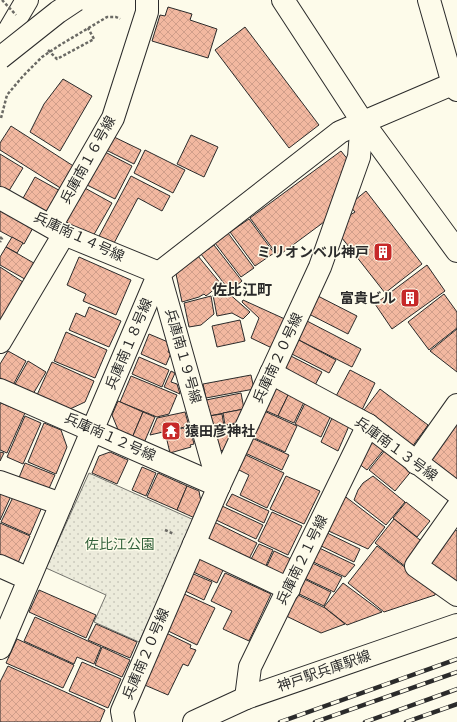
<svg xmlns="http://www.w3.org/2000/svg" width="457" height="722" font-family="'Varela Round','Noto Sans JP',sans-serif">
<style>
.park{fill:url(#park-dots);stroke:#74746e}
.building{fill:url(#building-cross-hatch);stroke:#2b2b2b}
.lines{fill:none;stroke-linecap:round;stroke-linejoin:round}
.minor-casing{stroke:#2b2b2b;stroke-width:24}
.major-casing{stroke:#2b2b2b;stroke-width:24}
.path{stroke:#6a6964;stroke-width:2.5;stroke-dasharray:3 2;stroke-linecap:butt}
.minor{stroke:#fdfbea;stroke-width:22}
.major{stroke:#fdfbea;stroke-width:22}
.rail-casing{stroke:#2b2b2b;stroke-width:4.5}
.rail{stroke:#fdfbea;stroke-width:3;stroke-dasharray:9;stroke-linecap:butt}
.highway-bridge-casing{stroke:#2b2b2b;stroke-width:24;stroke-linecap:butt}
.path-bridge{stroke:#6a6964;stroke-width:2.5;stroke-dasharray:3 2;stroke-linecap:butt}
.highway-bridge{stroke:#fdfbea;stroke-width:22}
.labels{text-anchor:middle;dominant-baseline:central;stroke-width:3;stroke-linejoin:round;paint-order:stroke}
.street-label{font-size:14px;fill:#2b2b2b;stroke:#fdfbea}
.poi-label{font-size:14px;font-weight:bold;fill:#2b2b2b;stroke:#fdfbea;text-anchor:end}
.park-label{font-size:14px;fill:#34623c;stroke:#fdfbea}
.neighbourhood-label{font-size:15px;font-weight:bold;fill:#2b2b2b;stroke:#fdfbea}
</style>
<defs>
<pattern id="park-dots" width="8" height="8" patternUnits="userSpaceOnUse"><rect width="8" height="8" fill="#ecebdb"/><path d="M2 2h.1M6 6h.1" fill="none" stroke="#cbcabc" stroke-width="1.8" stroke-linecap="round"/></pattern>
<pattern id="building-cross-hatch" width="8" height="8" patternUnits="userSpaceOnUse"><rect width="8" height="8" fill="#f2b8a0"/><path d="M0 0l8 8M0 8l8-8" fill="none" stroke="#d09e8a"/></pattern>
</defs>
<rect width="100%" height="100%" fill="#fdfbea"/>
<polygon class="park" points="89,473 194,520 139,642 94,622 106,595 46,568"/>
<g class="building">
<polygon points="168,7 192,14 190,20 217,29 208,58 152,41 160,15 165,16"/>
<polygon points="245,27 319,125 289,148 215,50"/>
<polygon points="63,79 92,96 60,151 30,132 44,104"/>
<polygon points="11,126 75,167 62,189 0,150 0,143"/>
<polygon points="191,135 218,147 204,177 177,164"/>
<polygon points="112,136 141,150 134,164 106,150"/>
<polygon points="145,150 185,170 173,193 134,173"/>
<polygon points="341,151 349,161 328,219 278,256 250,218"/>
<polygon points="105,152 132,166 115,199 87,185"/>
<polygon points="0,154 23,168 7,194 0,190"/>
<polygon points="131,176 170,196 162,211 138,198 113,245 98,238"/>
<polygon points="35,177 64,193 51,216 22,200"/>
<polygon points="83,187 112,203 92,238 67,225 65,219"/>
<polygon points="366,191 422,264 385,293 338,233 342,220 355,212 349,205"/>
<polygon points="0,208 34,226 24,244 0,231"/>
<polygon points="249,219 274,253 255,266 230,232"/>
<polygon points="228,233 254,268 241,277 215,243"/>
<polygon points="12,237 23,243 17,253 6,247"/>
<polygon points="214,245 242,281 230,291 201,254"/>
<polygon points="6,247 39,266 30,282 0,265 0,257"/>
<polygon points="198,256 221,284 206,296 204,294 199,297 182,302 176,274"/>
<polygon points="79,257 131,280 116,315 83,301 86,294 67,285"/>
<polygon points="427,265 445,291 392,329 375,304"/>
<polygon points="0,267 26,284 0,325"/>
<polygon points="227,292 250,312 243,319 232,313 217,316 213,295"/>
<polygon points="314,294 357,316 348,334 305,312"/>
<polygon points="444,294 457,312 457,328 429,350 408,322"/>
<polygon points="211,296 214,314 201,325 189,327 184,303"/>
<polygon points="243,300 287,320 274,349 251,338 259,318 242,302"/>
<polygon points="89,307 121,321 109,347 69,330 76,313 85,317"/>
<polygon points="240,320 245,341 217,347 212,326"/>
<polygon points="305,320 361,349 352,367 295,338"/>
<polygon points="457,329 457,372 430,351"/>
<polygon points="66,332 107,350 95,378 54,361"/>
<polygon points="149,334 168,342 167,345 170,346 168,352 171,353 166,365 141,354"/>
<polygon points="295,338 336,360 329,373 288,352"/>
<polygon points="8,351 26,361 13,385 0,378 0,364"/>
<polygon points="287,354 322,372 314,387 281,367"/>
<polygon points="139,357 169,370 162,387 132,374"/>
<polygon points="28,361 46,372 33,394 15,384"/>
<polygon points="52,362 94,381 85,402 70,409 37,395"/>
<polygon points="350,370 375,383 361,412 335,398"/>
<polygon points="171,371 175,373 171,382 177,384 180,394 164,387"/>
<polygon points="251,375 254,389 206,398 203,384"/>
<polygon points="131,376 177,395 169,414 157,417 120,402"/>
<polygon points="278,385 290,391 278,416 262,409"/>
<polygon points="380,389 428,425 412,447 364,410"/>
<polygon points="290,391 306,398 294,423 278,416"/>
<polygon points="241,393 244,409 209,416 206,400"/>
<polygon points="307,399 333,411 321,437 295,424"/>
<polygon points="118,401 143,412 132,438 119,432 112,415"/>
<polygon points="1,403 25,413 7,453 0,450 0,405"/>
<polygon points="244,409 241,422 225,425 223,413"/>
<polygon points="262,410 297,426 285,452 250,436"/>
<polygon points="143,412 155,417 144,443 132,438"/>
<polygon points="185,412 189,426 150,435 157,418"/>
<polygon points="222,414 224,426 211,428 209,416"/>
<polygon points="25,416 41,423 23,464 7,457"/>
<polygon points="332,418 349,426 338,451 321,442"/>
<polygon points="457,422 457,480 429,458"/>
<polygon points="44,423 61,430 67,447 56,474 28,462"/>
<polygon points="240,423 227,451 216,450 212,429"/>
<polygon points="183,428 184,429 190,428 194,444 190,445 191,447 170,453 165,432"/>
<polygon points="373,436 386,447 367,470 354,460"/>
<polygon points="252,438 289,455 282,470 245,453"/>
<polygon points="386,449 413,469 395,491 369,470"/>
<polygon points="0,452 4,453 0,461"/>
<polygon points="110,452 128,460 117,484 92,473 99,456"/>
<polygon points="244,454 284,473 267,508 240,495 249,475 237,469"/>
<polygon points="25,463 55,475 47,493 18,480"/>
<polygon points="142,467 156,473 146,496 132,490"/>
<polygon points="158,473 187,486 177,510 147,497"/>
<polygon points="286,476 320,491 304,524 270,509"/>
<polygon points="373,476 405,502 386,525 354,500 358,490 363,483"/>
<polygon points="187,486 199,491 202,508 197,519 177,510"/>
<polygon points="0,491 11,496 0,520"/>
<polygon points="338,491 385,527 368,549 322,528"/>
<polygon points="232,494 269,511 264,523 226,505"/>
<polygon points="14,495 42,507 30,535 1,522"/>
<polygon points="406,502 430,521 417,537 393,518"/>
<polygon points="222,506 263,525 256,539 216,520"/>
<polygon points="272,512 302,526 288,555 258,541"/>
<polygon points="394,519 425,544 406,567 375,543"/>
<polygon points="212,521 257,543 248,561 207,542"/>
<polygon points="0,523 30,536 17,565 0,558"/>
<polygon points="453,528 457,531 457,585 426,563"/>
<polygon points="321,530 360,549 354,562 315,543"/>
<polygon points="259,544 273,550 264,570 249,563"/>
<polygon points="313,545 355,565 345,577 307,559"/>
<polygon points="377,546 436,591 435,595 384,612 348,583"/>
<polygon points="274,551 291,559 285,573 278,577 265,570"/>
<polygon points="201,557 224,568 217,583 189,570"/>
<polygon points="308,561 342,577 334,592 300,576"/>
<polygon points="189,572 212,582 204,600 181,589"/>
<polygon points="225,573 271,594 249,641 223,629 232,611 211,601"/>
<polygon points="300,577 331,592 324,606 293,591"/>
<polygon points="343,583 382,612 347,625 324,607"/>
<polygon points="39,590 96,615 86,638 29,612"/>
<polygon points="290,591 325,608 345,624 321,633 280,613"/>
<polygon points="182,593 215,608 197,645 164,629"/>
<polygon points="35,617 101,647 94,664 77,657 74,664 24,641"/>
<polygon points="96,624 137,642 130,658 88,640"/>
<polygon points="164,632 191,645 190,648 196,650 188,666 183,664 168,695 140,683"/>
<polygon points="17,639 74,665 63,688 6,663"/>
<polygon points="102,647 130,660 122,677 95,665"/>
<polygon points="82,662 121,679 108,708 69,691"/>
<polygon points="8,666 105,710 100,722 0,722 0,682"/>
</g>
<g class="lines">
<defs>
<g id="minor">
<polyline points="283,0 362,121 457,251"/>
<polyline points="429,0 453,84 457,90"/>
<polyline points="0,198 64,234 159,273 219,486"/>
<polyline points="51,226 113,118 147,12 147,0"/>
<polyline points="0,342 64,234"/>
<polyline points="271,373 368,425 457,493"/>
<polyline points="0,390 219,486"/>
<polyline points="416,463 457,405"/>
<polyline points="0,482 61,504"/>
<polyline points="457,508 416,566 457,595"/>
<polyline points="194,544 289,589"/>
<polyline points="0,566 29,579"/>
<polyline points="0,648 159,273 340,132 457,82"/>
<polyline points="246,698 250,667 368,425"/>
<polyline points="124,722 122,711 219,486 320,267 359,157 362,121"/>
<polyline points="194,722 246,698 457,625"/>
</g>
<polyline id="major" points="0,46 27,0"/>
</defs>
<use href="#minor" class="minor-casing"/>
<use href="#major" class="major-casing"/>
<g class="path">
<polyline points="1,118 7,95 23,76 42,57 60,45 107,17 116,17 120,19"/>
<polyline points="0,237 2,239 0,242"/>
<polyline points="165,530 174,534"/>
</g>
<use href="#minor" class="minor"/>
<use href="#major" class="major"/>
<defs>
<g id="rail">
<polyline points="280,722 457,659"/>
<polyline points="315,722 457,672"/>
<polyline points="365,722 457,689"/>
<polyline points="406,722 457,704"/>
</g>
</defs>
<use href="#rail" class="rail-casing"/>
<use href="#rail" class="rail"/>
<defs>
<polyline id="highway-bridge" points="0,58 58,12 76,0"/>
</defs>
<use href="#highway-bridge" class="highway-bridge-casing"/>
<g class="path-bridge">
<polyline points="2,0 16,15"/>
<polyline points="48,50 57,59 94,39 88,28"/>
</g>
<use href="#highway-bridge" class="highway-bridge"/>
</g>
<defs>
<symbol id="building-square" viewBox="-11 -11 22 22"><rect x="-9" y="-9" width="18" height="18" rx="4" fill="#c62828" stroke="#fdfbea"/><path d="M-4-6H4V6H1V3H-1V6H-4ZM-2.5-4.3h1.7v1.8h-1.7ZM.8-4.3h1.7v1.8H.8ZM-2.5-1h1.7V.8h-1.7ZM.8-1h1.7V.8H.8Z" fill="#fff"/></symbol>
<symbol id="temple-square" viewBox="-11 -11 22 22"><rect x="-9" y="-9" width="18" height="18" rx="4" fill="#c62828" stroke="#fdfbea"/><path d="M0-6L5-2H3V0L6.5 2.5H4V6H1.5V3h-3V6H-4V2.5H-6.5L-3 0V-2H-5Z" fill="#fff"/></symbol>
</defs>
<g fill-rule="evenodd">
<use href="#building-square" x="372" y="241" width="22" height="22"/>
<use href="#building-square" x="399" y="287" width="22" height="22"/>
<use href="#temple-square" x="160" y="420" width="22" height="22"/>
</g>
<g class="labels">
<g class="street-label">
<text transform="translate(88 160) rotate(-61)">兵庫南１６号線</text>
<text transform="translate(79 237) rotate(25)">兵庫南１４号線</text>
<text transform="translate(129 344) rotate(-67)">兵庫南１８号線</text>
<text transform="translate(183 356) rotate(74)">兵庫南１９号線</text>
<text transform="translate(278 358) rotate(-65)">兵庫南２０号線</text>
<text transform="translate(110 437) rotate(24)">兵庫南１２号線</text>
<text transform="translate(396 449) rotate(36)">兵庫南１３号線</text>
<text transform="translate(302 560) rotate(-64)">兵庫南２１号線</text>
<text transform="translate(146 654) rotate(-67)">兵庫南２０号線</text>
<text transform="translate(324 671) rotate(-19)">神戸駅兵庫駅線</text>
</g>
<g class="poi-label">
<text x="369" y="252">ミリオンベル神戸</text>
<text x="396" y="298">富貴ビル</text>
<text x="185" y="431" text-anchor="start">猿田彦神社</text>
</g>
<g class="park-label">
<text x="120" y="544">佐比江公園</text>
</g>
<g class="neighbourhood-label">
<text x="242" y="290">佐比江町</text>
</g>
</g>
</svg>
